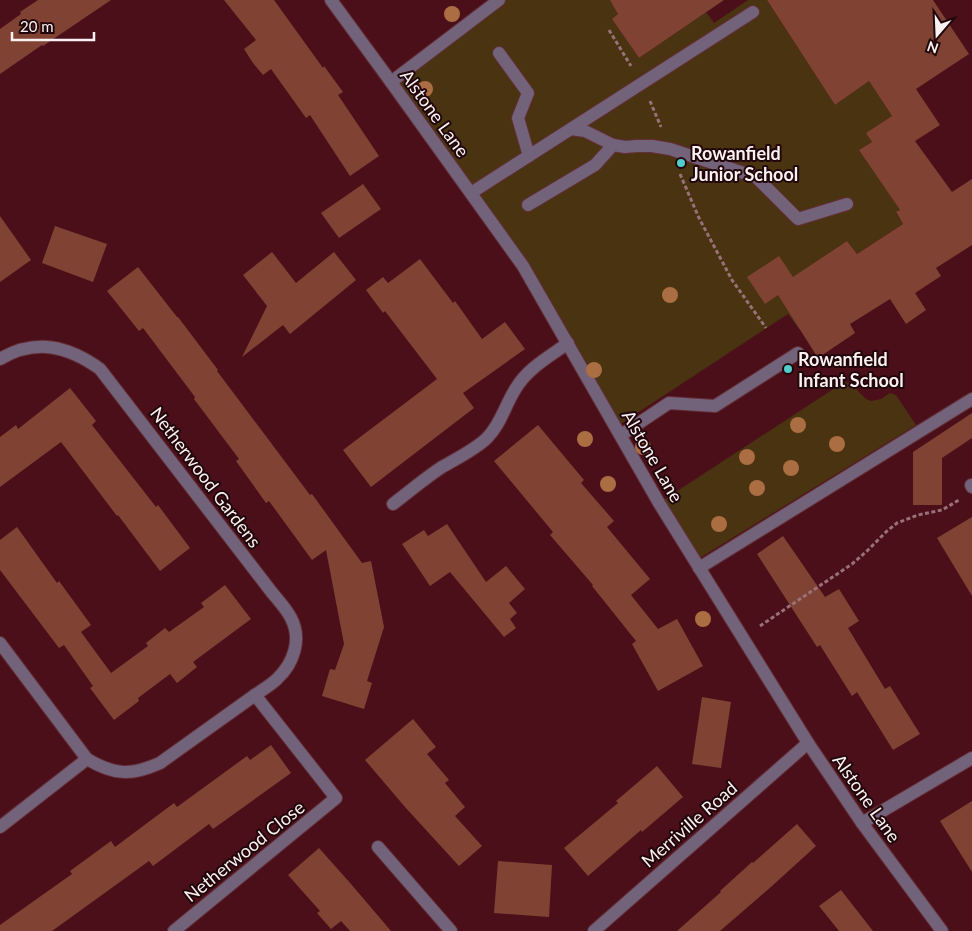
<svg xmlns="http://www.w3.org/2000/svg" width="972" height="931" font-family="Lato,sans-serif">
<style>
.green{fill:#493311}
.building{fill:#804233}
.lines{fill:none;stroke-linecap:round;stroke-linejoin:round}
.service-casing{stroke:#642f38;stroke-width:14}
.minor-casing{stroke:#642f38;stroke-width:14}
.tertiary-casing{stroke:#642f38;stroke-width:14}
.path{stroke:#987278;stroke-width:3;stroke-dasharray:4 2.5;stroke-linecap:butt}
.service{stroke:#73637a;stroke-width:12}
.minor{stroke:#73637a;stroke-width:12}
.tertiary{stroke:#73637a;stroke-width:12}
.tree{fill:#ab6e42}
.poi-dot{fill:#52cdcc;stroke:#21070b;stroke-width:2}
.labels{text-anchor:middle;dominant-baseline:central;stroke-width:4;stroke-linejoin:round;paint-order:stroke}
.street-label{font-size:18px;fill:#faf2f2;stroke:#21070b}
.poi-label{font-size:18px;font-weight:bold;fill:#faf2f2;stroke:#21070b;text-anchor:start}
</style>
<rect width="100%" height="100%" fill="#4b0f1a"/>
<g class="green">
<polygon points="499,0 622,0 618,14 612,19 639,58 706,12 714,23 748,0 767,0 835,105 869,81 892,116 867,133 872,142 860,150 900,210 896,213 903,224 857,254 847,241 824,257 825,312 799,329 788,314 616,427 523,266 391,82"/>
<polygon points="844,382 851,383 855,385 858,391 866,399 871,401 881,399 890,393 896,395 916,425 695,561 659,503"/>
</g>
<g class="building">
<polygon points="38,0 111,0 43,46 42,45 0,74 0,29 21,14 20,12"/>
<polygon points="224,0 274,0 323,68 324,66 343,92 338,95 379,156 350,176 310,115 306,118 271,69 263,75 253,63 244,49 256,40"/>
<polygon points="610,0 724,0 639,58 612,19 618,14"/>
<polygon points="767,0 933,0 969,54 916,89 940,125 915,141 952,192 972,179 972,245 936,268 941,276 915,293 926,310 906,324 890,299 850,324 855,333 818,358 778,295 765,304 747,277 779,256 793,277 847,241 857,254 903,224 896,212 900,210 859,150 872,142 866,133 892,116 869,81 835,105"/>
<polygon points="363,184 381,209 339,238 321,213"/>
<polygon points="0,216 31,260 0,282"/>
<polygon points="55,226 107,244 93,282 42,263"/>
<polygon points="272,252 296,283 334,252 356,280 290,334 283,325 242,357 267,306 243,275"/>
<polygon points="420,259 453,303 455,301 482,339 505,322 525,349 463,393 474,408 371,487 343,450 437,379 385,311 383,313 366,290 383,277 388,283"/>
<polygon points="138,267 177,317 178,317 218,370 217,371 310,495 312,494 362,563 371,561 384,627 367,681 372,683 364,709 322,696 330,669 335,670 344,644 326,550 312,560 269,501 266,503 236,461 239,459 194,399 195,397 143,328 139,331 107,291"/>
<polygon points="70,388 96,421 92,425 156,507 158,505 190,548 160,571 118,515 117,516 61,442 0,487 0,437 16,425 18,429"/>
<polygon points="972,413 972,438 942,458 942,505 913,505 913,452"/>
<polygon points="538,425 584,480 581,483 614,521 607,527 650,579 631,595 658,629 677,619 703,666 658,691 632,644 636,641 592,586 593,585 550,535 553,532 494,461"/>
<polygon points="972,517 972,596 937,538"/>
<polygon points="447,524 486,582 506,566 525,589 509,603 517,613 510,619 516,628 504,637 450,572 430,586 402,544 424,530 428,536"/>
<polygon points="17,527 57,583 59,581 91,625 81,632 111,673 148,646 146,643 165,628 169,632 204,607 201,603 225,585 251,619 193,662 197,667 177,683 170,674 138,698 139,701 114,720 90,688 93,686 64,645 59,648 0,570 0,540"/>
<polygon points="783,536 825,597 839,589 859,621 848,628 885,689 890,686 920,734 893,750 857,692 852,696 820,645 817,647 757,554"/>
<polygon points="702,697 731,702 721,768 692,764"/>
<polygon points="413,719 436,747 427,754 449,780 445,783 465,807 455,816 482,846 459,866 405,807 365,760"/>
<polygon points="271,745 291,773 213,829 209,824 153,866 149,861 52,931 0,931 0,925 72,874 70,871 111,841 115,847 174,803 177,807 247,756 250,760"/>
<polygon points="657,766 683,797 642,832 641,830 588,876 564,848 618,803 616,801"/>
<polygon points="972,801 972,872 940,821"/>
<polygon points="797,824 816,846 772,886 720,931 677,931 721,892 720,891 752,862 753,863"/>
<polygon points="319,848 351,884 391,931 350,931 341,921 331,929 317,913 320,911 288,875"/>
<polygon points="498,861 552,865 549,917 494,913"/>
<polygon points="841,890 855,908 873,931 839,931 819,906"/>
</g>
<g class="lines">
<defs>
<g id="service">
<polyline points="499,53 528,93 518,118 529,156"/>
<polyline points="571,129 585,131 613,145 625,147 637,146 652,146 670,149 756,177 798,219 847,204"/>
<polyline points="471,193 753,12"/>
<polyline points="528,205 595,165 613,145"/>
<polyline points="621,435 669,403 715,406 798,353"/>
<polyline points="699,568 972,399"/>
</g>
<g id="minor">
<polyline points="391,82 499,0"/>
<path d="M0 359C36 338 68 346 100 369L270 590C277 599 286 608 291 618 302 639 294 663 277 679 271 685 262 690 255 695"/>
<polyline points="971,485 972,487"/>
<path d="M393 504C409 492 425 478 442 467 456 459 476 449 487 438 501 424 505 405 516 388 528 368 549 357 568 343"/>
<path d="M0 643 87 759C114 775 131 776 160 763L255 695 336 798 174 931"/>
<polyline points="862,823 972,758"/>
<polyline points="0,827 87,759"/>
<polyline points="378,847 451,931"/>
<polyline points="594,931 808,743"/>
</g>
<polyline id="tertiary" points="331,0 391,82 523,266 659,503 808,743 862,823 942,931"/>
</defs>
<use href="#service" class="service-casing"/>
<use href="#minor" class="minor-casing"/>
<use href="#tertiary" class="tertiary-casing"/>
<g class="path">
<polyline points="609,30 631,66"/>
<polyline points="650,101 661,127"/>
<polyline points="680,174 699,218 732,280 766,328"/>
<polyline points="760,626 852,564 867,551 887,531 897,523 918,515 942,510 959,500"/>
</g>
<use href="#service" class="service"/>
<use href="#minor" class="minor"/>
<use href="#tertiary" class="tertiary"/>
</g>
<g class="tree">
<circle cx="452" cy="14" r="8"/>
<circle cx="425" cy="89" r="8"/>
<circle cx="670" cy="295" r="8"/>
<circle cx="594" cy="370" r="8"/>
<circle cx="798" cy="425" r="8"/>
<circle cx="585" cy="439" r="8"/>
<circle cx="837" cy="444" r="8"/>
<circle cx="643" cy="447" r="8"/>
<circle cx="747" cy="457" r="8"/>
<circle cx="791" cy="468" r="8"/>
<circle cx="608" cy="484" r="8"/>
<circle cx="757" cy="488" r="8"/>
<circle cx="719" cy="524" r="8"/>
<circle cx="703" cy="619" r="8"/>
</g>
<g class="poi-dot">
<circle cx="681" cy="163" r="5"/>
<circle cx="788" cy="369" r="5"/>
</g>
<g class="labels">
<g class="street-label">
<text transform="translate(435 113) rotate(54)">Alstone Lane</text>
<text transform="translate(653 456) rotate(60)">Alstone Lane</text>
<text transform="translate(206 477) rotate(53)">Netherwood Gardens</text>
<text transform="translate(867 798) rotate(55)">Alstone Lane</text>
<text transform="translate(689 824) rotate(-41)">Merriville Road</text>
<text transform="translate(244 851) rotate(-39)">Netherwood Close</text>
</g>
<g class="poi-label">
<text x="691" y="153">Rowanfield<tspan x="691" dy="21">Junior School</tspan></text>
<text x="798" y="359">Rowanfield<tspan x="798" dy="21">Infant School</tspan></text>
</g>
</g>
<g transform="translate(937 35) rotate(199)" stroke="#21070b" stroke-width="4" paint-order="stroke">
<path d="M0-4L9 19L0 12L-9 19Z" fill="#faf2f2"/>
<text y="-8" font-size="14" font-weight="bold" text-anchor="middle" fill="#faf2f2">N</text>
</g>
<path d="M12 32v8h82v-8" fill="none" stroke="#faf2f2" stroke-width="2.5"/>
<text x="20" y="32" font-size="15" fill="#faf2f2" stroke="#21070b" stroke-width="4" paint-order="stroke">20 m</text>
</svg>
